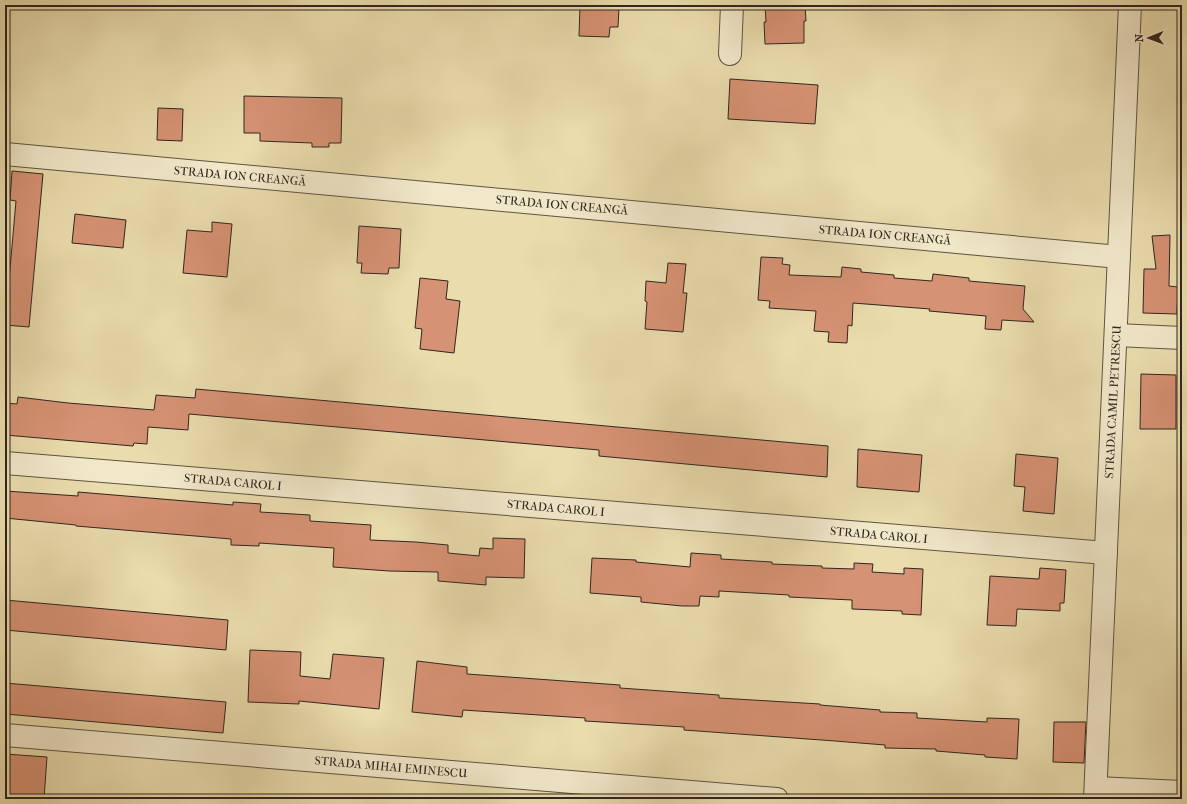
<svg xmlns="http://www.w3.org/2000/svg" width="1187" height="804" font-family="'IM FELL French Canon',serif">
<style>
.building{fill:#d69274;stroke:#30261f}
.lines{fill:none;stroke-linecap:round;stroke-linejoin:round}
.minor-casing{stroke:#5e5442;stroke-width:24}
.minor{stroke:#f1e8ca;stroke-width:22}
.labels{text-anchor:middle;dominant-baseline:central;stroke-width:3;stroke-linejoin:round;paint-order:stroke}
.street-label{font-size:12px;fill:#30261f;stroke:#f1e8ca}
</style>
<rect width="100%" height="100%" fill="#eadcad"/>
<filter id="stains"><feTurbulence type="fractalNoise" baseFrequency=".005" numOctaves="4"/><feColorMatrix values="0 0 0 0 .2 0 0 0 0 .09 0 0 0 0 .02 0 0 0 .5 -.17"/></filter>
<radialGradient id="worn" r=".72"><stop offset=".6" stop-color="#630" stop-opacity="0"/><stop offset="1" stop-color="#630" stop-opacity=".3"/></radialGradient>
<g class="building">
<polygon points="580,5 611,5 611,8 619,8 618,27 610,27 609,37 579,36"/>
<polygon points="765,5 805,5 806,21 804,21 804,43 765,44 764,22 766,22"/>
<polygon points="730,79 818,85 815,124 728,119"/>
<polygon points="244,96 342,98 341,143 329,143 329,147 312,147 312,143 260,141 260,133 244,133"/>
<polygon points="158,108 183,109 182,141 157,140"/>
<polygon points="12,171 43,174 29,327 5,325 16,201 10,200"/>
<polygon points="75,214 126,220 123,248 72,243"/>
<polygon points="212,222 232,224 227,277 183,273 187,230 212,232"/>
<polygon points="359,226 401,229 399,268 389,268 388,274 361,273 362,263 357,263"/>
<polygon points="1170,235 1169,286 1178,287 1177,314 1143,313 1144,269 1156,269 1152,236"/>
<polygon points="761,257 783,258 782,264 790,265 789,275 841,277 842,267 861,269 861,272 894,275 894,278 932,281 933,274 969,278 969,281 1025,286 1023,309 1034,322 1002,320 1001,330 985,329 986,316 929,311 930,309 853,303 852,326 848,325 847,343 828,342 829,332 814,331 816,311 769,308 770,301 758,300"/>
<polygon points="668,263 686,264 683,293 687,293 683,332 645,329 647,302 645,301 646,281 666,283"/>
<polygon points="420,278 448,281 446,299 460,301 454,353 420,349 422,329 415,328"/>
<polygon points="1141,374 1176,375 1176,429 1140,429"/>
<polygon points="196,389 828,446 827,477 599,456 599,450 189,414 188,430 148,427 147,444 134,443 133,446 5,435 5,403 17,404 18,397 68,403 154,410 156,395 195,398"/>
<polygon points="858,449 922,455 919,492 857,487"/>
<polygon points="1016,454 1058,458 1054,514 1023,511 1025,487 1014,486"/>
<polygon points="5,491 78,496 78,492 233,505 233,502 261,504 260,512 310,515 310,521 371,525 370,540 416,542 448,545 448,553 479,556 480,548 493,549 493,538 525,539 524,578 486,577 486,585 438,581 438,572 389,571 333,567 334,548 259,543 259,546 231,545 231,539 76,526 76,525 5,518"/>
<polygon points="691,553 721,555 721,559 772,562 772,564 822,566 822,568 854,569 854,563 873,564 872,572 904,574 904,568 923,569 921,615 902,614 902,611 852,609 852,600 789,597 789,595 719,591 719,597 700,596 699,606 682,606 641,602 641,597 590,593 592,558 636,560 636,562 690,567"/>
<polygon points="1040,568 1066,570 1064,603 1060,603 1060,611 1017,609 1016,626 987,625 990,576 1039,579"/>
<polygon points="5,600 228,620 226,650 5,630"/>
<polygon points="250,650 301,652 300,676 330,679 333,654 384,658 379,709 299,701 299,704 248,702"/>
<polygon points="417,661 467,667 467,674 620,685 620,688 719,695 719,698 820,704 820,705 880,710 880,712 917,713 917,718 987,722 987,718 1019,719 1017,759 985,757 985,755 936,751 936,749 885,748 885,745 835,741 684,730 684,727 585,721 585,718 463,710 462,717 412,712"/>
<polygon points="5,683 226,702 223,733 5,714"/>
<polygon points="1054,722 1086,722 1084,763 1053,762"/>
<polygon points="5,754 47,757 44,799 5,799"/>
</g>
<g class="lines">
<defs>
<g id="minor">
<polyline points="730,54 732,5"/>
<polyline points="5,154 1119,257"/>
<polyline points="1116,335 1182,338"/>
<polyline points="5,463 1106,553"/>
<polyline points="5,735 777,799"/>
<polyline points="1096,788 1182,792"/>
<polyline points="1095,799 1130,5"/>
</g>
</defs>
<use href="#minor" class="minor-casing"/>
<use href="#minor" class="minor"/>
</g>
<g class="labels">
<g class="street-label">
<text transform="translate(240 176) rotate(5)">STRADA ION CREANGĂ</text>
<text transform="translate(562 205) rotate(5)">STRADA ION CREANGĂ</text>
<text transform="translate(885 235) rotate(5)">STRADA ION CREANGĂ</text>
<text transform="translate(1113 402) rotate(-87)">STRADA CAMIL PETRESCU</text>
<text transform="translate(233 482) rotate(5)">STRADA CAROL I</text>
<text transform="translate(556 508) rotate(5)">STRADA CAROL I</text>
<text transform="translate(879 535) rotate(5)">STRADA CAROL I</text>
<text transform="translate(391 767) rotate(5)">STRADA MIHAI EMINESCU</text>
</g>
</g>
<rect width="1187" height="804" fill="none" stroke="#eadcad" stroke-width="20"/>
<rect x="6" y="6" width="1175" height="792" fill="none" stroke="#30261f" stroke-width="2"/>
<rect x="10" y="10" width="1167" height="784" fill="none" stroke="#30261f"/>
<g transform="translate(1149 38) rotate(269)" stroke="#f1e8ca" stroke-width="3" paint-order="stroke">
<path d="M0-3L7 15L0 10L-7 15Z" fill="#30261f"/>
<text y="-6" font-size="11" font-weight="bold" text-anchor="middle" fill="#30261f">N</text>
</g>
<rect width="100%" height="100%" filter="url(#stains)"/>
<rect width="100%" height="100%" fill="url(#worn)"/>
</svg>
